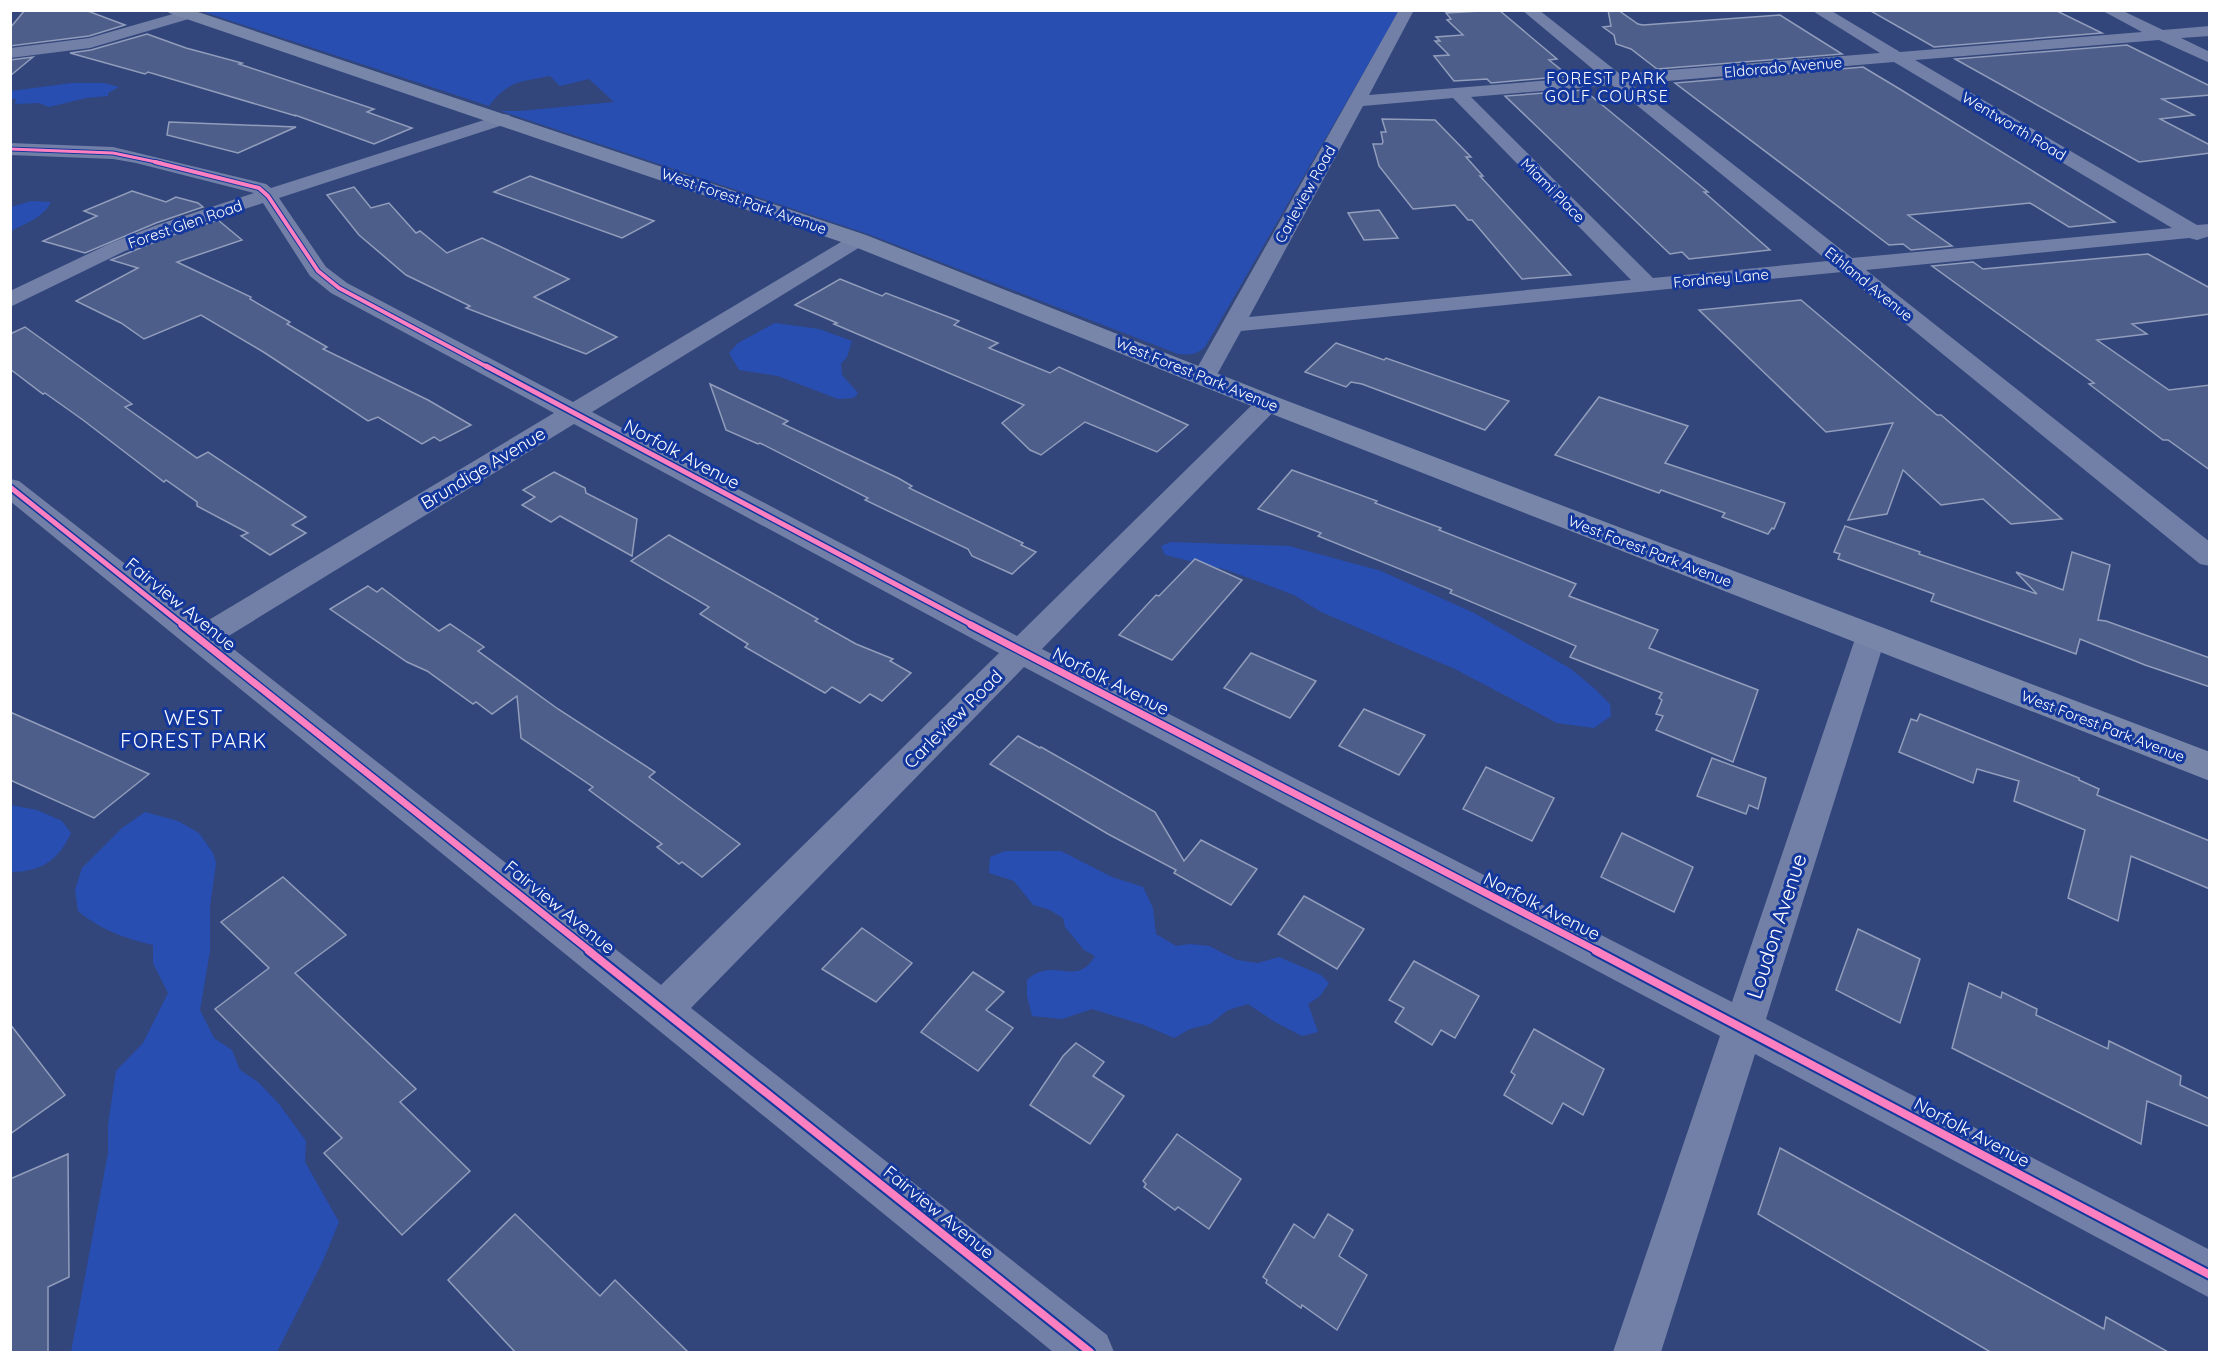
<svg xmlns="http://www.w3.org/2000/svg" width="2220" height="1363" font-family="Quicksand,sans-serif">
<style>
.green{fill:#284eb2}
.building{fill:#4e5e8a;stroke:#919dbb;stroke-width:1.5}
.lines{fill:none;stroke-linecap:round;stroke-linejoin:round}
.street{fill:#7280a7;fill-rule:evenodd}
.secondary{fill:#7886aa;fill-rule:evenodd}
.cycleway-far4-casing{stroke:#13379c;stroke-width:5}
.cycleway-far3-casing{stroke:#13379c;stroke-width:6}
.cycleway-far2-casing{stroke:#13379c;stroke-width:8}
.cycleway-far1-casing{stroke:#13379c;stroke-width:10}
.cycleway-casing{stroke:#13379c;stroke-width:12}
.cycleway-far4{stroke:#ff80c0;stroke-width:3}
.cycleway-far3{stroke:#ff80c0;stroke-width:4}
.cycleway-far2{stroke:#ff80c0;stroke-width:5}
.cycleway-far1{stroke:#ff80c0;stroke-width:7}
.cycleway{stroke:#ff80c0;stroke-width:8}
.labels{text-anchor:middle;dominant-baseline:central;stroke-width:6;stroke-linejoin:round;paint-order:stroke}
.far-street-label{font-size:15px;fill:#fff;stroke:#13379c}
.far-neighbourhood-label{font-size:16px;letter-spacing:1.5px;fill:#fff;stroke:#13379c}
.street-label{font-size:18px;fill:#fff;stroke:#13379c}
.neighbourhood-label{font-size:20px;letter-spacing:1.5px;fill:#fff;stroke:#13379c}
.near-street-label{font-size:21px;fill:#fff;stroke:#13379c}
</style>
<rect width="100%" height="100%" fill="#32467c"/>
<g class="green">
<path d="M201 11H1399L1205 347C1196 355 1189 355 1178 354L868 234 501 111H520L614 102 589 79 560 86 550 76C520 82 509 80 489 106Z"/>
<polygon points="72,83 104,83 119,87 108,93 108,96 86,98 49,107 39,103 15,104 16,99 11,99 11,91"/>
<path d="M31 201 51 202C43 218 26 223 11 231V207Z"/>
<polygon points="775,323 819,329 852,341 847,357 841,364 842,375 858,393 854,398 838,399 778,376 739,370 729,353 738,343"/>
<polygon points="1171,542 1289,546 1381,571 1474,613 1571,669 1595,689 1610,704 1611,716 1594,728 1557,723 1455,669 1321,612 1294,595 1227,570 1165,555 1161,546"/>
<path d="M10 805 37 810 62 821 71 833C58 861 40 872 11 872Z"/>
<path d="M145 812 178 821 199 833 213 853 216 863 210 907V951L200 1010 214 1038 232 1050 240 1070 258 1082 279 1104 306 1141 305 1162 339 1222 322 1263 277 1352H71L108 1153V1125L116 1071 143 1043 168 993 153 963V945C124 938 101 930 78 911L75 890 82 868 122 828Z"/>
<path d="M1005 851H1061L1112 877 1143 887 1153 908 1156 934 1176 946 1190 944 1209 946 1237 960 1258 963 1279 957 1321 975 1329 983 1320 996 1308 1004 1318 1032 1302 1036 1275 1022 1248 1004 1228 1010 1210 1024 1190 1029 1174 1038 1144 1025 1092 1009 1062 1019 1032 1016 1027 996V980C1054 955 1076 989 1095 956L1084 950 1065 927 1063 918 1050 910 1033 905 1014 881 989 873 990 857Z"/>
</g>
<g class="building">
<polygon points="25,10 85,10 125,25 89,36 10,46 10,28"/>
<polygon points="1499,10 1557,59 1549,60 1569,76 1491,83 1487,79 1454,81 1434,56 1449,55 1435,41 1440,41 1436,37 1463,35 1447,20 1451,19 1446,13"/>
<polygon points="1608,10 1618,10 1638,24 1643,25 1780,15 1842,54 1657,69 1631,49 1616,44 1614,35 1603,27 1611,26"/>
<polygon points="1869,10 2055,10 2102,33 1934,47"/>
<polygon points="147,34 186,48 242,63 239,64 374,109 367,112 412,128 374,144 295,115 296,116 148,72 145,74 70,53 91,50"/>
<polygon points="2127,45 2210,86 2210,95 2162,99 2194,115 2160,119 2210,145 2210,153 2139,162 1955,59"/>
<polygon points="33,57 10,76 10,60"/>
<polygon points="1863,67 1898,88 2115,222 2069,227 2030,203 1908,215 1952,246 1911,250 1903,244 1889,245 1675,83"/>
<polygon points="1584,90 1708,192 1704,192 1770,250 1689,259 1682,252 1670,254 1505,96"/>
<polygon points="1382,119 1435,120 1471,157 1466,157 1483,176 1480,176 1571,275 1522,279 1472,220 1468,220 1455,205 1413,209 1379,166 1373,144 1382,144 1383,142 1381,132 1386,132"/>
<polygon points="169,122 296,127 238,153 167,135"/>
<polygon points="530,176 654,221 622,238 494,192"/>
<polygon points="354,187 371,208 389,203 416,233 420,231 447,253 482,238 569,279 534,297 617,337 586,354 466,308 470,306 406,275 359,235 327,195"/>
<polygon points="132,191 166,202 176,197 198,203 203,207 156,223 85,253 43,241 97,216 84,211"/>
<polygon points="1379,210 1398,238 1364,240 1348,213"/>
<polygon points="218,220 242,240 177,262 251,297 250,299 290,322 287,324 327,347 323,349 428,400 471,425 440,441 434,437 422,444 378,417 368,421 265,353 201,315 144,339 121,323 76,301 138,268 111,260 172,235"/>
<polygon points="2148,254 2210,288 2210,314 2132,324 2147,334 2097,340 2169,390 2210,385 2210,470 2168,440 2163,440 2089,384 2094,383 1932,266 1973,262 1983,269"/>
<polygon points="840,279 882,296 886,293 959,321 954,325 998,343 989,348 1050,373 1059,367 1188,425 1157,452 1085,422 1041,455 1030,450 1002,423 1024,405 834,324 837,323 795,305"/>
<polygon points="1801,300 1937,415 1941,415 2062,519 2011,524 1983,499 1941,505 1903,470 1887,514 1848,520 1893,423 1826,432 1699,310"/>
<polygon points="25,327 132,404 125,407 197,458 208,452 306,517 292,525 306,533 270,555 241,536 248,533 197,506 197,502 166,480 164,482 83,420 45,393 43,394 10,369 10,334"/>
<polygon points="1336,343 1384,360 1386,358 1509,401 1485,430 1362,384 1351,382 1346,387 1305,372"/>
<polygon points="710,384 788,421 783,424 898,478 912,486 909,488 1023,543 1021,545 1036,552 1012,574 972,556 968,549 865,500 868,498 760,443 758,444 726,430"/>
<polygon points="1599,397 1688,426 1665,463 1785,503 1774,529 1772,528 1768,534 1722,517 1725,513 1661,490 1659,493 1555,455"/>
<polygon points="1292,470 1377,501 1375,503 1441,528 1439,530 1576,584 1569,596 1658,630 1649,648 1758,690 1733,762 1656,730 1663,716 1656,714 1662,700 1659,698 1662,693 1570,657 1576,646 1450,593 1452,590 1318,536 1321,533 1258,509"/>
<polygon points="554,472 585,488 586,493 637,519 632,556 560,516 551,522 522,505 535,497 523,490"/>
<polygon points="1845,526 1920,552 1919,554 2037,594 2016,572 2063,590 2072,552 2110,565 2098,620 2106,621 2210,658 2210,687 2145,665 2080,639 2076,654 1931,601 1934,594 1838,559 1840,554 1834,552"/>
<polygon points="669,535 818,619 815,621 856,644 893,659 890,661 911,673 882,701 870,694 860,703 832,687 825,693 745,647 748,644 700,614 709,607 631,561"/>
<polygon points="1195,559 1242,580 1172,660 1119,635 1156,595 1159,596"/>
<polygon points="368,586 377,592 382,588 439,631 450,624 484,647 478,651 558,709 655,772 649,777 740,844 702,877 682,862 679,864 657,847 662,844 589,790 593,787 521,738 517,696 492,714 476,702 473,704 427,671 407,662 330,609"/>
<polygon points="1251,653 1316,681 1290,718 1224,688"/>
<polygon points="1364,709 1425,735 1399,775 1339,746"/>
<polygon points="10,712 76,741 149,774 94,818 10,780"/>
<polygon points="1920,714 2079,778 2079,780 2099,789 2097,795 2210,841 2210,889 2131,856 2118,921 2068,898 2085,830 2014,801 2019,781 1977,769 1973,783 1899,752 1911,719 1917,721"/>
<polygon points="1018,736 1040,748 1041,747 1155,812 1184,861 1201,840 1257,869 1231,905 1174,873 1176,870 1108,834 990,764"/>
<polygon points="1712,758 1766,778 1758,809 1749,805 1746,814 1697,796"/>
<polygon points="1486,767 1554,798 1532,841 1463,809"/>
<polygon points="1622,833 1693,867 1674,912 1601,877"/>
<polygon points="283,877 346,935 295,973 416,1089 400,1102 470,1171 402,1235 324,1153 342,1138 215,1009 269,968 221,922"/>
<polygon points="1304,896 1364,929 1337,969 1278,934"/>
<polygon points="862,928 912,963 876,1002 822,969"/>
<polygon points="1858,929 1920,959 1900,1023 1836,990"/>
<polygon points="1414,961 1479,996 1455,1038 1441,1030 1432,1045 1395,1022 1404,1008 1389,1000"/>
<polygon points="973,972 1004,992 986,1010 1013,1028 978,1071 921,1032"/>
<polygon points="1969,983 2001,998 2002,992 2037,1009 2036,1015 2108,1049 2109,1041 2181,1076 2180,1085 2210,1099 2210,1127 2147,1101 2141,1144 1952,1048"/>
<polygon points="10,1024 65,1095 10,1134"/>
<polygon points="1534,1029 1604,1069 1583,1115 1563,1103 1552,1124 1504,1095 1515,1075 1511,1072"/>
<polygon points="1076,1043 1104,1062 1093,1076 1124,1096 1090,1144 1030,1105 1063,1056"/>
<polygon points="1177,1134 1241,1179 1209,1229 1178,1207 1175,1210 1144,1187 1146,1184 1143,1181"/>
<polygon points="1780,1148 2104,1329 2106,1317 2170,1353 1992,1353 1758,1214"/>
<polygon points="68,1154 69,1277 48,1287 48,1353 10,1353 10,1179"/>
<polygon points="515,1214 600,1296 615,1280 689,1353 516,1353 448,1280"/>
<polygon points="1328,1214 1353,1230 1339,1256 1367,1275 1337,1330 1302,1305 1301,1308 1266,1283 1267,1280 1263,1277 1294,1224 1314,1238"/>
</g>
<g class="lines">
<g class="street">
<polygon points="187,10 195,15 192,18 90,48 10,58 10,48 89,38"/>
<path d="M1399 10H1414L1369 95 1601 76 1522 10H1539L1620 74 1880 53 1811 10H1830L1900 52 2142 32 2101 10H2121L2163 30 2210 26V36L2181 38 2210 52V63L2159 40 1915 60 2197 225 2210 224V236L2197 240 2189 238 1866 270 2210 542V566L2200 564 1842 272 1241 331 1213 382 1204 384 1195 382 1192 377ZM1894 62 2172 228 1852 258 1631 84ZM1612 85 1828 261 1653 278 1471 97ZM1453 98 1631 280 1249 317 1363 106Z"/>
<path d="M503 114 509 115 512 119 509 123 279 198 326 267 347 283 573 402 851 236 858 234 865 236 868 240 865 244 592 412 1017 636 1259 398 1268 396 1277 398 1280 403 1277 408 1042 649 1732 1002 1856 636 1860 628 1871 625 1882 628 1886 636 1766 1019 2210 1250V1298L1755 1054 1661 1352H1613L1720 1036 1024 667 691 1008 1107 1335 1114 1352H1053L10 501V479L19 481 202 624 554 413 331 293 310 276 263 203 171 233 125 251 10 307V291L111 243 157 225 254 193 136 163 113 159 10 155V143L113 147 266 184 271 188ZM574 424 999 653 661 985 222 640Z"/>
</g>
<polygon class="secondary" points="167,10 192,10 866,235 1277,397 2210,752 2210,781 1259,409 850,245 169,13"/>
<defs>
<polyline id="cycleway-far4" points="10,149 113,153 161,163"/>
<polyline id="cycleway-far3" points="155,162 259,188 268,196 318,271 339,288 489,368"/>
<g id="cycleway-far2">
<polyline points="486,366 974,626"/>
<polyline points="10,487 184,626"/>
</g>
<g id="cycleway-far1">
<polyline points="182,625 591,952"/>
<polyline points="971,625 1599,952"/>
</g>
<g id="cycleway">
<polyline points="589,951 1090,1352"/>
<polyline points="1596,951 2210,1275"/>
</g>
</defs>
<use href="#cycleway-far4" class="cycleway-far4-casing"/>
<use href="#cycleway-far3" class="cycleway-far3-casing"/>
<use href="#cycleway-far2" class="cycleway-far2-casing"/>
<use href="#cycleway-far1" class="cycleway-far1-casing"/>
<use href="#cycleway" class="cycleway-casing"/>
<use href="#cycleway-far4" class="cycleway-far4"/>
<use href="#cycleway-far3" class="cycleway-far3"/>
<use href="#cycleway-far2" class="cycleway-far2"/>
<use href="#cycleway-far1" class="cycleway-far1"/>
<use href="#cycleway" class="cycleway"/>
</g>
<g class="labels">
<g class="far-street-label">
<text transform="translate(1783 67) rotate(-5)">Eldorado Avenue</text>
<text transform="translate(2014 126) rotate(31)">Wentworth Road</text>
<text transform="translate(1553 190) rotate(45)">Miami Place</text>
<text transform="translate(1305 194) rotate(-61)">Carleview Road</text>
<text transform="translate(744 201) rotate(19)">West Forest Park Avenue</text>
<text transform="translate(185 224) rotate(-19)">Forest Glen Road</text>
<text transform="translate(1721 278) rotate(-5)">Fordney Lane</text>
<text transform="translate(1869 284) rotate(39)">Ethland Avenue</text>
<text transform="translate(1197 374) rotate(22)">West Forest Park Avenue</text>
<text transform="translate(1650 551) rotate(21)">West Forest Park Avenue</text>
<text transform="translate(2103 726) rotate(21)">West Forest Park Avenue</text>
</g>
<g class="far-neighbourhood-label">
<text x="1607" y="78">FOREST PARK<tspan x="1607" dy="18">GOLF COURSE</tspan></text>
</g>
<g class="street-label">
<text transform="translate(682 454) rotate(28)">Norfolk Avenue</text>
<text transform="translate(483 468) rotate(-31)">Brundige Avenue</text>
<text transform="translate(181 604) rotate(39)">Fairview Avenue</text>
<text transform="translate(1111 681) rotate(27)">Norfolk Avenue</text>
<text transform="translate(953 719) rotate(-45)">Carleview Road</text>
<text transform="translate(1542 906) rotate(27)">Norfolk Avenue</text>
<text transform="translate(560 907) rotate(39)">Fairview Avenue</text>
<text transform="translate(1972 1132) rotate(28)">Norfolk Avenue</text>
<text transform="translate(939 1212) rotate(39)">Fairview Avenue</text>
</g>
<g class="neighbourhood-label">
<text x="194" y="717">WEST<tspan x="194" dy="23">FOREST PARK</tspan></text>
</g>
<g class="near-street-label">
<text transform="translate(1776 926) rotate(-72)">Loudon Avenue</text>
</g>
</g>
<rect width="2220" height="1363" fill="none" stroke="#ffffff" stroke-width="24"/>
</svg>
